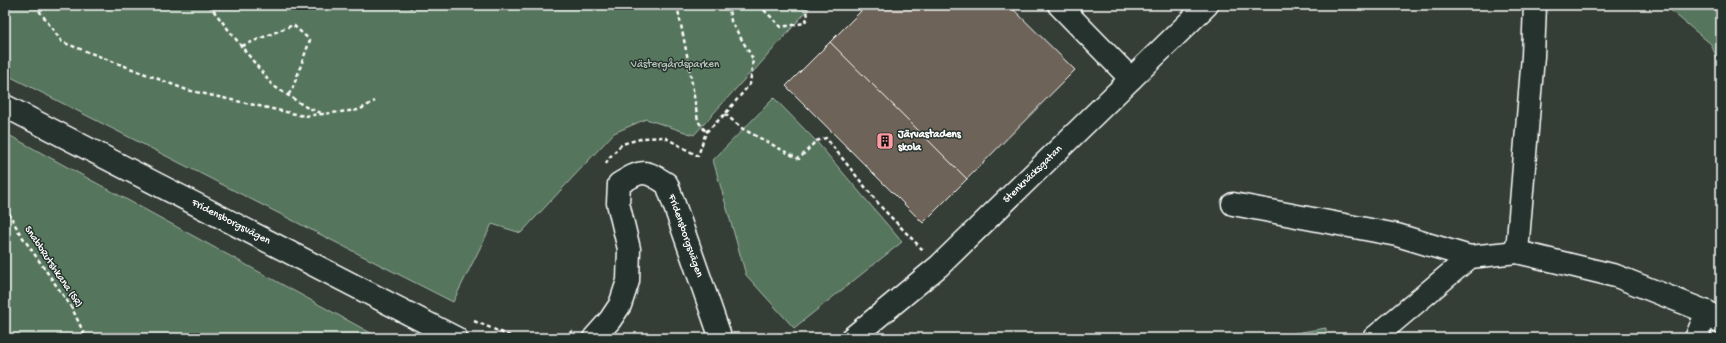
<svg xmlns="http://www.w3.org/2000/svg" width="1726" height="343" font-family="'Gochi Hand',sans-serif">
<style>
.green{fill:#55745c;stroke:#aabaae}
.building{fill:#6e6358;stroke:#fff}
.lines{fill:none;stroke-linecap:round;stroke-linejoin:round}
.minor-casing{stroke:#fff;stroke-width:25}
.path{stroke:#fff;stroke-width:2.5;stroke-dasharray:4 3;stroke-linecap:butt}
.minor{stroke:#26332d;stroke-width:22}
.labels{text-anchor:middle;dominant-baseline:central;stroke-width:3;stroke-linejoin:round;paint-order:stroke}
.park-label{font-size:11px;fill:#b2c0b6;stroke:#26332d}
.poi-label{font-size:11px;font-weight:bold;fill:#fff;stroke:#26332d;text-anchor:start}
.street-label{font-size:11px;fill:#fff;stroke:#26332d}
</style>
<rect width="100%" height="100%" fill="#343d36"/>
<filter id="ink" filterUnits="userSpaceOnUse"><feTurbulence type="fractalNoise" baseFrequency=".025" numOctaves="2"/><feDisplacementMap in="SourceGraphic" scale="8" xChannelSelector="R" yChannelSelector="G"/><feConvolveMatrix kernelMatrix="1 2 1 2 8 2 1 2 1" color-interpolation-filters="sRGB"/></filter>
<g filter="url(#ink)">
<g class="green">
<polygon points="5,5 812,5 753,72 750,73 694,135 646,119 614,133 521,233 492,224 453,302 5,74"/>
<polygon points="1664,5 1721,5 1721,69 1711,44"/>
<polygon points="774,98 816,141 902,242 794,328 746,275 713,160"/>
<polygon points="5,133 380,338 5,338"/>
<polygon points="1326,328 1326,338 1265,338"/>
</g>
<g class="building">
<polygon points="867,5 1009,5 1075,70 967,179 830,42"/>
<polygon points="830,42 967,179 923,223 786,86"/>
</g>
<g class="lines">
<defs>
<g id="minor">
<polyline points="1059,5 1131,79"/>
<path id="s1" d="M5 106 456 338"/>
<polyline points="1233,204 1397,235 1470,257"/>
<polyline points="1517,252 1533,56 1535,5"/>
<path id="s2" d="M594 338 610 320 620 305 628 281 629 249 618 203 619 184C642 170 644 169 667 184L719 333V338"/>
<path id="s3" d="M852 338 939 266 1207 5"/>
<polyline points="1374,338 1470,257 1517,252 1616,276 1707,312 1721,323"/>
<polyline points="1696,338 1707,312"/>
</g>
</defs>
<use href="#minor" class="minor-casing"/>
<g class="path">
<polyline points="35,5 62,42 187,90 304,116 359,110 375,101"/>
<polyline points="209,5 272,85 306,107 324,114"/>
<polyline points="409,5 413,10"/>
<polyline points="677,5 689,65 698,121 706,132"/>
<polyline points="759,5 781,27 804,23 808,17 806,5"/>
<polyline points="242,46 293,25 310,40 292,90 288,95"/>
<polyline points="725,114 743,129 799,159 816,141 826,138 882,208 923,250"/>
<polyline points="606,164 608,159 622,144 644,138 664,137 698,156 706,132 725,114 750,84 753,59 731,21 728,5"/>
<polyline points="5,206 19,232 72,308 86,338"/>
<polyline points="474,321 515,338"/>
<polyline points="557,338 573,331"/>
<polyline points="1033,338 1081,334 1091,338"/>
</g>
<use href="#minor" class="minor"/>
</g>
</g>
<defs>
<symbol id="building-square" viewBox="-11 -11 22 22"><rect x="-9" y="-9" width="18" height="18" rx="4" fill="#ff9aa2" stroke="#26332d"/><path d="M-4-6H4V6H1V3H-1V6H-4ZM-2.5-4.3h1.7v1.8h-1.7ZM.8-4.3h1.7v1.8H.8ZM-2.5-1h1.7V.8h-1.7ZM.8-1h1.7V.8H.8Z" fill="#111"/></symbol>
</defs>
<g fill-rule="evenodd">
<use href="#building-square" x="875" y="131" width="20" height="20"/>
</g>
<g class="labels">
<g class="park-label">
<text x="675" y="65">Västergårdsparken</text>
</g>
<g class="poi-label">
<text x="898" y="135">Järvastadens<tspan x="898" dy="13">skola</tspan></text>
</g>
<g class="street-label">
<text stroke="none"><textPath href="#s3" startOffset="244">Stenknäcksgatan</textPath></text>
<text stroke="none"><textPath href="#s1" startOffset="254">Fridensborgsvägen</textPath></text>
<text stroke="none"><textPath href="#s2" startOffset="274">Fridensborgsvägen</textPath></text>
<text transform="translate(53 267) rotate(56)">SnabbRutshkana (SR)</text>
</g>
</g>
<rect width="1726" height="343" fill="none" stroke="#26332d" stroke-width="20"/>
<rect x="10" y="10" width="1706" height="323" fill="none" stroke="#fff" stroke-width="1.5" filter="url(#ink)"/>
</svg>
